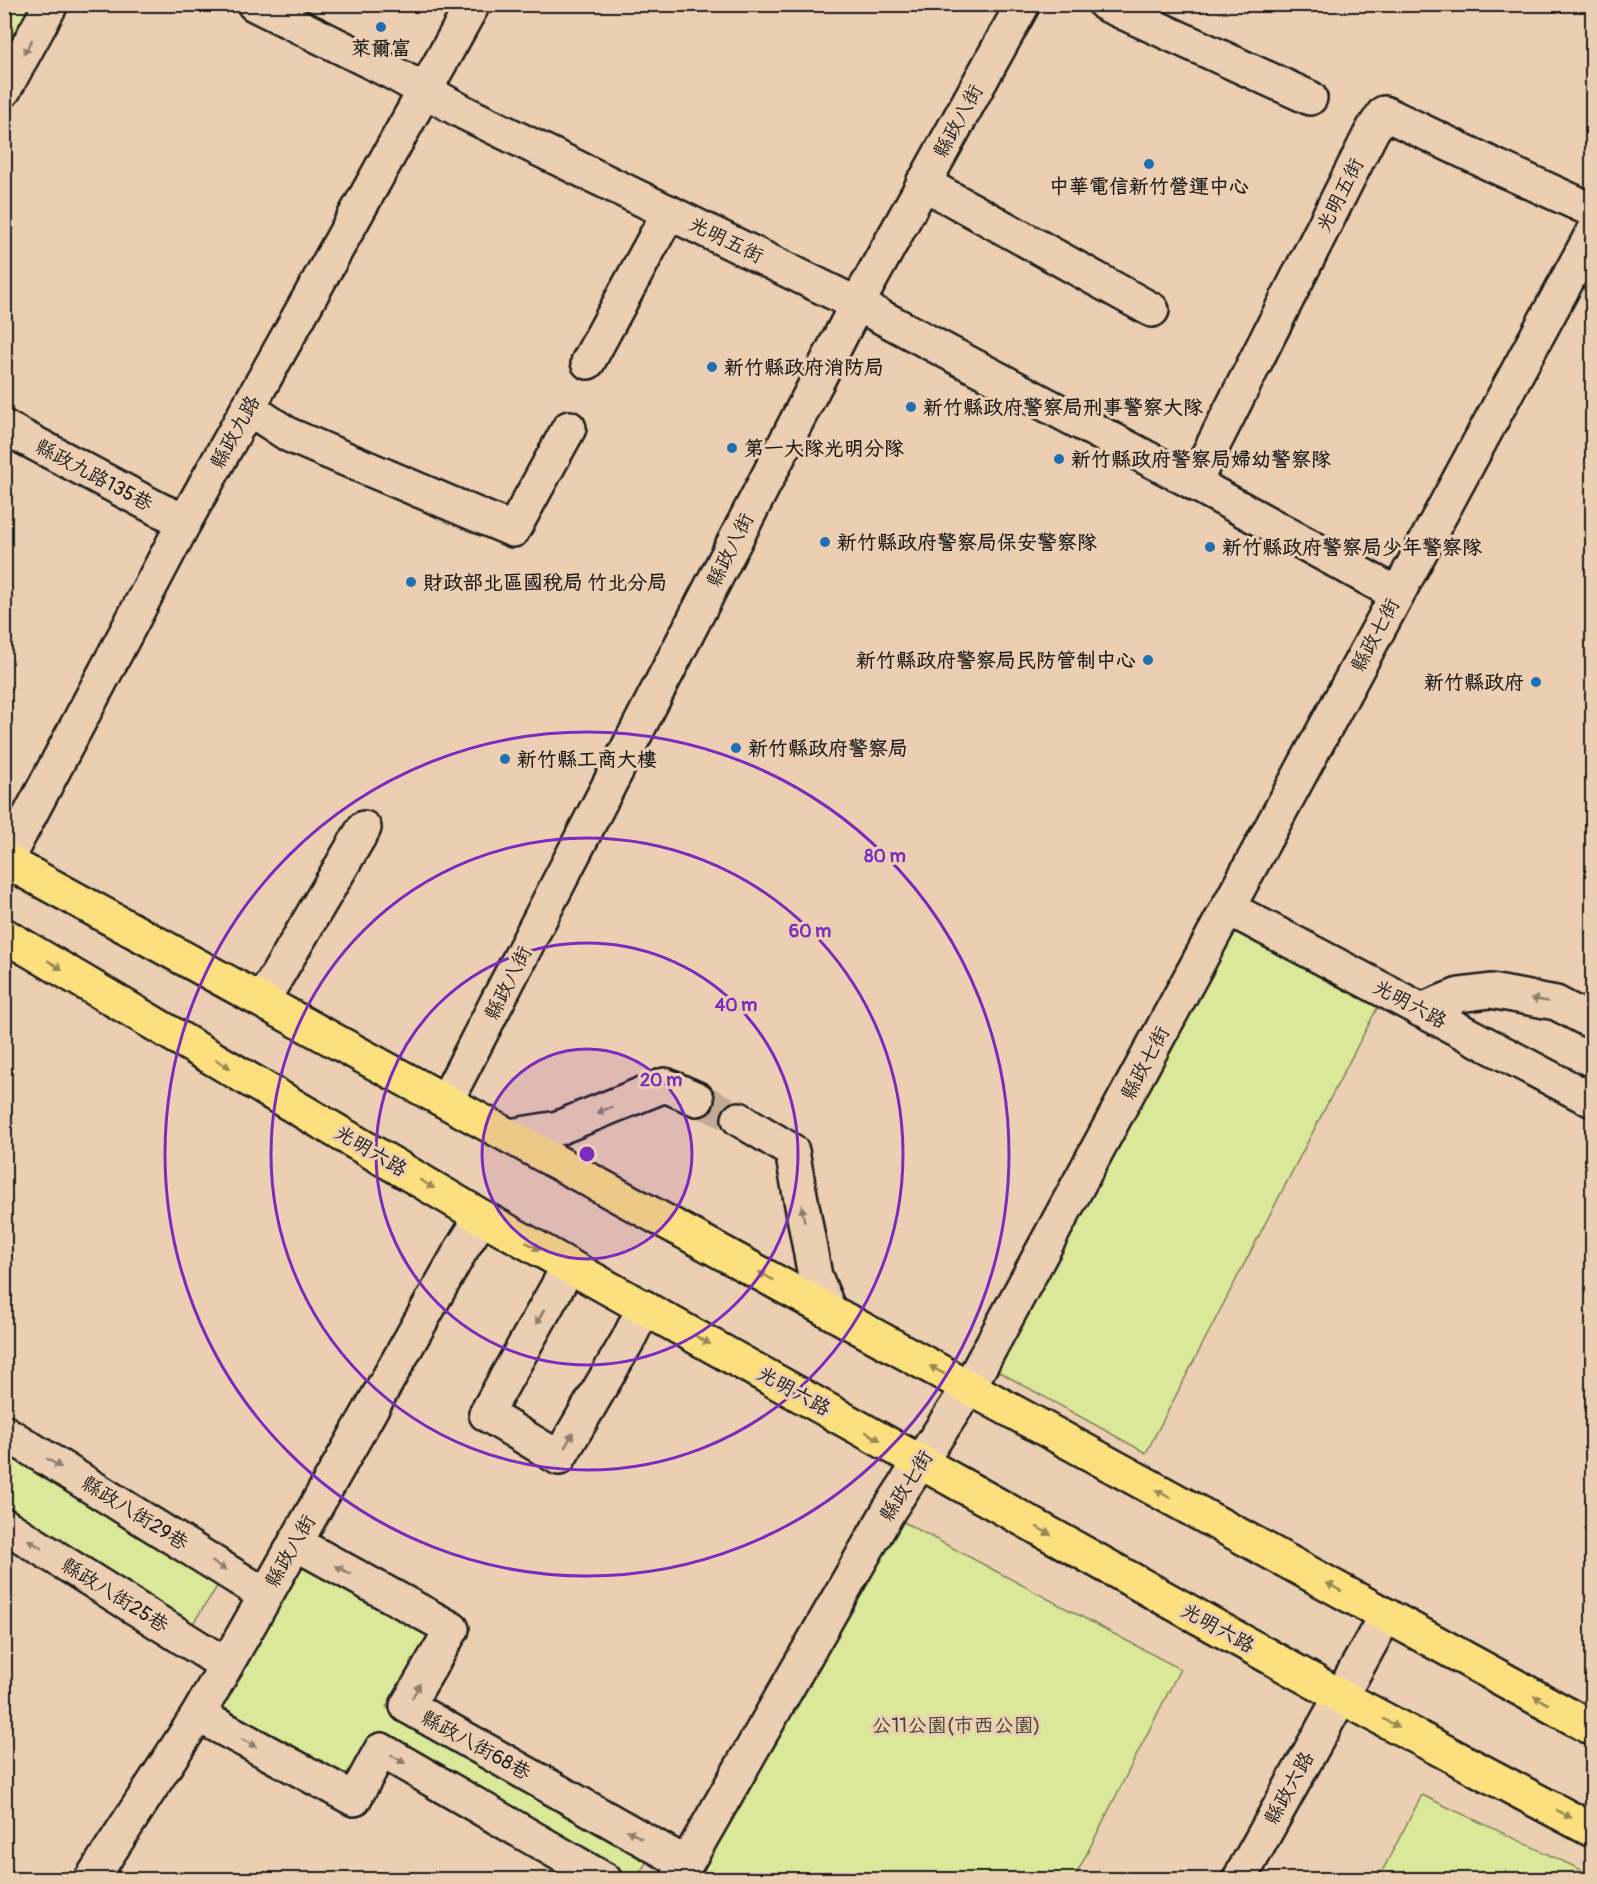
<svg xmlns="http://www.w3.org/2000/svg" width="1597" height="1884" font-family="Pangolin,'LXGW WenKai TC',sans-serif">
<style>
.green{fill:#dbe799;stroke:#7c825a;stroke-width:1.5}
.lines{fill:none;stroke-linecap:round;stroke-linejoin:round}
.minor-tunnel{stroke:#c2ab94;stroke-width:33;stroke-dasharray:33 16;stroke-linecap:butt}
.minor-casing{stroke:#1c1c1c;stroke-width:38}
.major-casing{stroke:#1c1c1c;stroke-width:38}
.minor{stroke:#eccfb2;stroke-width:33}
.major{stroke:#fce080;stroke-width:33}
.oneway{fill:#8e7e6e}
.oneway2{fill:#978853}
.ring{fill:none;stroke:#7b2cbf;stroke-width:3}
.poi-dot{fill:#1f6fb2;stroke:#eccfb2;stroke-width:2}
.labels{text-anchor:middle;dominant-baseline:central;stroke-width:6;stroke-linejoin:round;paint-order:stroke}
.poi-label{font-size:20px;font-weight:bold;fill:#1c1c1c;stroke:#eccfb2;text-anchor:start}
.street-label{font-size:20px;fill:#1c1c1c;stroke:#eccfb2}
.park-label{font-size:20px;fill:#424535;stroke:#eccfb2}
.centre{fill:#7b2cbf;stroke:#eccfb2;stroke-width:3}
.ring-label{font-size:18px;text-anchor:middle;font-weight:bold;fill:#7b2cbf;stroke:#eccfb2;stroke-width:6;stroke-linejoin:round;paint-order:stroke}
</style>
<rect width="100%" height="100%" fill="#eccfb2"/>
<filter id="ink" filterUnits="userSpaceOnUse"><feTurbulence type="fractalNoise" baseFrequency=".0167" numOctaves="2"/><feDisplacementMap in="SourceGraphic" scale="12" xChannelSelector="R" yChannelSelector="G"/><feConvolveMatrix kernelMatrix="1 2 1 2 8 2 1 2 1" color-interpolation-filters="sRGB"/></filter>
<g filter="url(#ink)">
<g class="green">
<polygon points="5,5 51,5 5,90"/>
<polygon points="1228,908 1386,991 1146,1453 983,1363"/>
<polygon points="16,1449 222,1579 192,1625 5,1507 4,1467"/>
<polygon points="896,1518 1180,1669 1074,1879 687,1880"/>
<polygon points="302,1560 429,1633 386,1707 649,1858 636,1879 621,1879 373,1737 348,1779 218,1704"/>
<polygon points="1422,1795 1592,1875 1592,1879 1378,1879"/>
</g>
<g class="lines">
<polyline class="minor-tunnel" points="697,1099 739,1119"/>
<defs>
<g id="minor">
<polyline points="254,4 393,73 465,113 857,304 1194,483 1372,131 1384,113 1495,166 1592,210"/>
<polyline points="1105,4 1310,98"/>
<polyline points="4,90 51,4"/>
<polyline points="923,183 1152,310"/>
<polyline points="588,362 669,212"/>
<polyline points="248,408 289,435 513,530 569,428"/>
<polyline points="4,427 160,510 185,521"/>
<polyline points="1194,483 1397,594"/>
<polyline points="4,864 185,521 473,4"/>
<polyline points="1228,908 1592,1100"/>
<polyline points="262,1001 364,828"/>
<polyline points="1421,1010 1459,995 1491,991 1556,1003 1592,1022"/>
<polyline points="446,1101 857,304 1023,4"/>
<polyline points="739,1119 792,1151 815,1276 829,1310"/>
<polyline points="509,1136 558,1128 665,1085 697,1099"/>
<polyline points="569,1266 486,1414 559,1458 628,1340 644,1307"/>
<polyline points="4,1432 265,1595"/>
<polyline points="4,1525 226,1665"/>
<polyline points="295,1543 452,1629 407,1706 685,1863"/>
<polyline points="198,1715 354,1799 381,1750 605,1880"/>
<polyline points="91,1880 198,1715 461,1250 482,1217"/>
<polyline points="677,1880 889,1510 969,1387 1592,234"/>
<polyline points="1239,1880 1386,1615"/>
</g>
<g id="major">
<polyline points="4,860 1592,1728"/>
<polyline points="4,935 482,1217 569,1266 1340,1696 1592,1830"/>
</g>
</defs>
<use href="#minor" class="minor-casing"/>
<use href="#major" class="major-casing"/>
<use href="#minor" class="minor"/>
<use href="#major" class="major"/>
</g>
<defs><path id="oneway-solid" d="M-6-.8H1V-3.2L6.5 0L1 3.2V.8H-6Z" transform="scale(1.5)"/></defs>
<g class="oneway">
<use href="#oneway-solid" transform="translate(28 47) rotate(118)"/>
<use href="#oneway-solid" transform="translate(1539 1000) rotate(-170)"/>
<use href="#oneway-solid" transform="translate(604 1110) rotate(158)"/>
<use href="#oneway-solid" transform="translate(803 1214) rotate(-100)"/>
<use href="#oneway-solid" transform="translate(540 1317) rotate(119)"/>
<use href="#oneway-solid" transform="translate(569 1440) rotate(-60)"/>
<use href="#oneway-solid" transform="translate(54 1463) rotate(32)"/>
<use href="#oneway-solid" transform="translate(35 1544) rotate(-148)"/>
<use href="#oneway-solid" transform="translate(219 1566) rotate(32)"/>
<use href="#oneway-solid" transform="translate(343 1570) rotate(-151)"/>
<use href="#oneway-solid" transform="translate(416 1691) rotate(-60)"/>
<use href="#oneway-solid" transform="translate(249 1743) rotate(28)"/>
<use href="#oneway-solid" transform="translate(398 1759) rotate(30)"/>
<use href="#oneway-solid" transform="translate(634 1834) rotate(-151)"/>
</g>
<g class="oneway2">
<use href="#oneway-solid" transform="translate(55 965) rotate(31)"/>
<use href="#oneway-solid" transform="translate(223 1064) rotate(31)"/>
<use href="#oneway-solid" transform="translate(427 1184) rotate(31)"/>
<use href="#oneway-solid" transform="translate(533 1246) rotate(29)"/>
<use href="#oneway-solid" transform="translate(766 1276) rotate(-151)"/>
<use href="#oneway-solid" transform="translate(703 1340) rotate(29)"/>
<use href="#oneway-solid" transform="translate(937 1370) rotate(-151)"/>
<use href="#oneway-solid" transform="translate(873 1436) rotate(29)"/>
<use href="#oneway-solid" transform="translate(1163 1494) rotate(-151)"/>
<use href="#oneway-solid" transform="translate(1044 1531) rotate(29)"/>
<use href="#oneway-solid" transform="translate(1334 1587) rotate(-151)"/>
<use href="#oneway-solid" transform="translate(1541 1700) rotate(-151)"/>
<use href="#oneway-solid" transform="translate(1391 1723) rotate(28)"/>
<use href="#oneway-solid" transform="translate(1564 1814) rotate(28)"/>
</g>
</g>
<circle cx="587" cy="1154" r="105" fill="#7b2cbf" fill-opacity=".12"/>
<g class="ring">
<circle cx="587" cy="1154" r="105"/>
<circle cx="587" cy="1154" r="211"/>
<circle cx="587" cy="1154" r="316"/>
<circle cx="587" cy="1154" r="422"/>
</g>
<g class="poi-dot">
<circle cx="381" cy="27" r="6"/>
<circle cx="1149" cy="164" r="6"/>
<circle cx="712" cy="367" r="6"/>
<circle cx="911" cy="407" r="6"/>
<circle cx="732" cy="448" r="6"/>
<circle cx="1059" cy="459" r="6"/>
<circle cx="825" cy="542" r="6"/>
<circle cx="1210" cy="547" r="6"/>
<circle cx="411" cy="582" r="6"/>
<circle cx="1148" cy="660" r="6"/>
<circle cx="1536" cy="682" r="6"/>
<circle cx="736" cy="748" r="6"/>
<circle cx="505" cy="759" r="6"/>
</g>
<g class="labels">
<g class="poi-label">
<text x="381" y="48" text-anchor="middle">萊爾富</text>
<text x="1149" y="186" text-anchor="middle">中華電信新竹營運中心</text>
<text x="724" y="367">新竹縣政府消防局</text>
<text x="923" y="407">新竹縣政府警察局刑事警察大隊</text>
<text x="744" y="448">第一大隊光明分隊</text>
<text x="1071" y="459">新竹縣政府警察局婦幼警察隊</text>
<text x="837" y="542">新竹縣政府警察局保安警察隊</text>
<text x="1222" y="547">新竹縣政府警察局少年警察隊</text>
<text x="423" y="582">財政部北區國稅局 竹北分局</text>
<text x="1136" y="660" text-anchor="end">新竹縣政府警察局民防管制中心</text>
<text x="1524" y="682" text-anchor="end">新竹縣政府</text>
<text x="748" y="748">新竹縣政府警察局</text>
<text x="517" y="759">新竹縣工商大樓</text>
</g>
<g class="street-label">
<text transform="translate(958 121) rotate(-61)">縣政八街</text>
<text transform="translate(1340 195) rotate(-63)">光明五街</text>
<text transform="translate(726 240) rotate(26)">光明五街</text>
<text transform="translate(235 432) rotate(-61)">縣政九路</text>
<text transform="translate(94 475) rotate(28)">縣政九路135巷</text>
<text transform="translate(730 550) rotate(-63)">縣政八街</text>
<text transform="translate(1375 635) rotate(-62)">縣政七街</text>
<text transform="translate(508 983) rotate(-63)">縣政八街</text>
<text transform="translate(1410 1004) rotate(28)">光明六路</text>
<text transform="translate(1145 1063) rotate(-62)">縣政七街</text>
<text transform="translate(371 1151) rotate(31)">光明六路</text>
<text transform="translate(794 1391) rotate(29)">光明六路</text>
<text transform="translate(906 1486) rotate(-57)">縣政七街</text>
<text transform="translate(135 1513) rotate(32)">縣政八街29巷</text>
<text transform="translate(290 1551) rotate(-60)">縣政八街</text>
<text transform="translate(115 1595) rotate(32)">縣政八街25巷</text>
<text transform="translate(1218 1628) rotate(29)">光明六路</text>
<text transform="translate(476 1745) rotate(29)">縣政八街68巷</text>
<text transform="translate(1289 1788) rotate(-61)">縣政六路</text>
</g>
<g class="park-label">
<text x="956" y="1725">公11公園(市西公園)</text>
</g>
</g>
<circle cx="587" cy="1154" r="9" class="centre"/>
<g class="ring-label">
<text x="885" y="862">80 m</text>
<text x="810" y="937">60 m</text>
<text x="736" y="1011">40 m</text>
<text x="661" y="1086">20 m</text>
</g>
<rect width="1597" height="1884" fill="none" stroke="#eccfb2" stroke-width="24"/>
<rect x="12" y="12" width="1573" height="1860" fill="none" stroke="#1c1c1c" stroke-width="2" filter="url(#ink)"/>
</svg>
